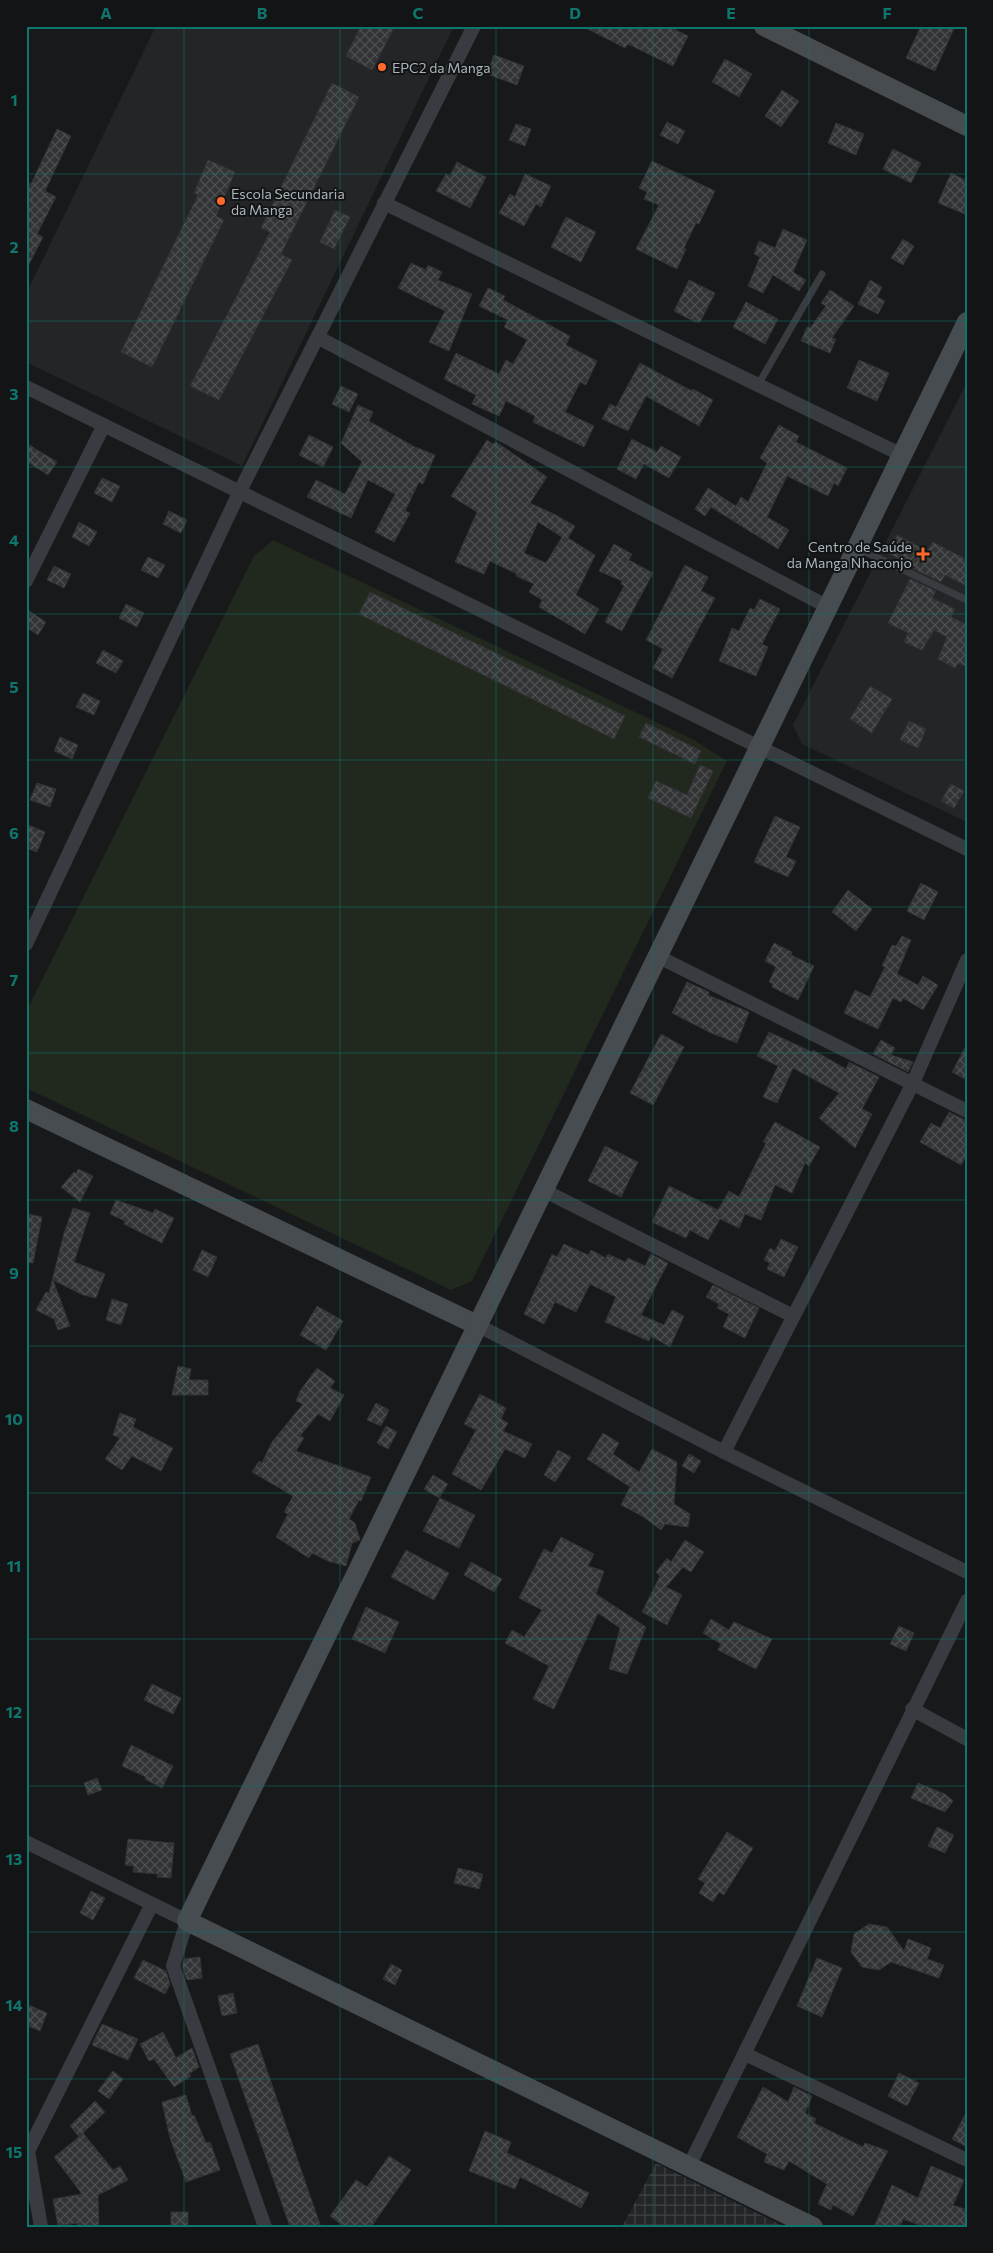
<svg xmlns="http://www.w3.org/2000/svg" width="993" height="2253" font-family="Commissioner,sans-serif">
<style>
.built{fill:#242527}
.industrial{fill:url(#industrial-grid)}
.garden{fill:#21291f}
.building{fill:url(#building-cross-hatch);stroke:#323336;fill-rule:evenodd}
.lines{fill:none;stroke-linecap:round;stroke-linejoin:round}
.lane{stroke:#383c40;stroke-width:7}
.street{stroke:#383c40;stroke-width:14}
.secondary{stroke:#464c50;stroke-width:20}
.grid{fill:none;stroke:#0f766e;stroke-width:1;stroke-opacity:0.55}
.poi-dot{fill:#ff6a2b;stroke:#131415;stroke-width:2}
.labels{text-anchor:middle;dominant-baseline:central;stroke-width:4;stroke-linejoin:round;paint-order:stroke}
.poi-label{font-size:14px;fill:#a9b5bb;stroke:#131415;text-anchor:start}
.neatline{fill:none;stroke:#0f766e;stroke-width:2}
.grid-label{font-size:16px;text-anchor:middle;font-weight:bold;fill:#0f766e}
</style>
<defs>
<pattern id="industrial-grid" width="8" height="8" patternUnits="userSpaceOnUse" patternTransform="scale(1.25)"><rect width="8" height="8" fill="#242527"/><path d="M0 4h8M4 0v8" fill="none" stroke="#414244"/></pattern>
<pattern id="building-cross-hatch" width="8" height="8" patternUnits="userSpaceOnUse" patternTransform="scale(1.25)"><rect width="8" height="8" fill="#333436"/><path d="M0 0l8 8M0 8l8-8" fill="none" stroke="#4e4f51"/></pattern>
</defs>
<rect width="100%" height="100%" fill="#18191a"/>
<g class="built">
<polygon points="156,26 454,26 242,466 26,362 26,294"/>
<polygon points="967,382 967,822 802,744 793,725"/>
</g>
<polygon class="industrial" points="656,2163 684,2177 785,2227 622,2227"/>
<polygon class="garden" points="273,540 694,740 727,761 472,1281 451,1290 26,1088 26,1012 254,556"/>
<g class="building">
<polygon points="361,26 395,26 372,70 346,56"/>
<polygon points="582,26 668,26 688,36 673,66 628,44 625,48"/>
<polygon points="921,26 955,26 935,71 906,58"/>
<polygon points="494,55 524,66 517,85 487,74"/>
<polygon points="725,59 752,74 739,97 712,82"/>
<polygon points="332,83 359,97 281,254 292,260 219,400 190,386 270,232 261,228"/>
<polygon points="782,90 799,101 781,127 765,116"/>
<polygon points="667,122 685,131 678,144 660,135"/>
<polygon points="836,123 864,134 856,155 828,143"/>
<polygon points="516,124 531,129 525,146 509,140"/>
<polygon points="57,129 71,136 45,191 56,197 37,234 43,237 26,270 26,182 31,184"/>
<polygon points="893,149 921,163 911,183 883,169"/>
<polygon points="208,160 235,172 216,216 224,220 152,367 121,352 198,195 194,193"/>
<polygon points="652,161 715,191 699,224 696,223 684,248 686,249 677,269 636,249 659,205 644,199 647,192 639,188"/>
<polygon points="457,162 486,177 470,208 436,191 446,174 450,176"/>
<polygon points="951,173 967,181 967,215 938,203"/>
<polygon points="525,174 551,186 541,207 536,204 524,226 499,213 510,194 515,197"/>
<polygon points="335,210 350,217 334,249 320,242"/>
<polygon points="566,217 596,232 581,262 551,247"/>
<polygon points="783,229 807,240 793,272 806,280 799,291 773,275 763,293 748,286 760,257 754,254 759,241 775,248"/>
<polygon points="903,239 914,246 903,265 891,258"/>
<polygon points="411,263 426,270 428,265 442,272 438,280 472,294 449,351 429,342 445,311 398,288"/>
<polygon points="689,280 715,293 700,322 695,322 674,311"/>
<polygon points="870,280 882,287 877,297 885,301 878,314 858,304"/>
<polygon points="488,288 505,296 503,300 570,336 566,345 597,361 586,385 580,382 565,412 594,426 584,447 533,422 535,416 506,401 499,416 472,404 476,395 444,379 456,353 499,374 506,360 513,364 527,340 504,327 508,320 479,306"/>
<polygon points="830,290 854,306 832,338 836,339 830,353 801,341 807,327 810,328 826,306 821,303"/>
<polygon points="746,302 778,319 765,344 733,327"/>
<polygon points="859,360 889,373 877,401 847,388"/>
<polygon points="640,363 692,391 693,389 713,400 699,426 646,396 628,431 602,419 610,404 616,407"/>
<polygon points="341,386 358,394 349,412 332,404"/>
<polygon points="358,405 373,412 369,421 413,446 435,455 423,484 419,482 405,511 410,513 394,542 375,532 395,494 368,480 351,518 307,497 316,480 345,494 362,462 341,443"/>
<polygon points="779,425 799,436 796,442 847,468 838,486 834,483 828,496 787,476 767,517 789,530 778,549 711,507 705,516 695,509 708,488 736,506 741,497 748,502 767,463 760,458"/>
<polygon points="309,435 333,447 323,467 299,455"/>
<polygon points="632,439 657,452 661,446 681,457 669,478 644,464 636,479 617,469"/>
<path d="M487 440 493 444 496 442 547 477 530 503 554 514 575 526 568 538 595 555 576 595 599 609 585 634 539 607 542 600 529 592 534 584 516 576 517 574 490 561 484 574 455 562 477 512 451 496ZM538 522 562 537 546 563 524 553Z"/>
<polygon points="26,443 57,462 48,475 26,461"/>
<polygon points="102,478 120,486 112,502 94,493"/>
<polygon points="169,511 187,520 181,533 163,524"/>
<polygon points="79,522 97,532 89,546 72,537"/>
<polygon points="897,535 927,551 933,542 967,560 967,586 945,575 941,582 914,569 915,567 888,553"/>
<polygon points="614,544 632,554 629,560 653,573 622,631 605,622 624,586 621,584 622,581 599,571"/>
<polygon points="148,557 165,565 158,578 141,570"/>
<polygon points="685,565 708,577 701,591 715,598 672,678 653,668 663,649 646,640"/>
<polygon points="54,566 71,574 64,588 47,580"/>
<polygon points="910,579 936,591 932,598 955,609 951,617 967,625 967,667 958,663 955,668 938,659 947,637 934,630 922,650 904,642 908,633 888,623"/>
<polygon points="370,592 625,716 614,739 359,614"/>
<polygon points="760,599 780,609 762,644 768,647 756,676 719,661 732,628 739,631 750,608 754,610"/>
<polygon points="126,604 144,613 137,627 119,618"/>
<polygon points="26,609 46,622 38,635 26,627"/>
<polygon points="103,650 123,661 116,673 96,663"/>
<polygon points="870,686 892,699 872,733 850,719"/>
<polygon points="83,693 100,701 94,715 76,707"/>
<polygon points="909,721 926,729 918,748 900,740"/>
<polygon points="646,723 701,751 695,764 639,737"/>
<polygon points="60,737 78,745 72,759 54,751"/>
<polygon points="700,765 713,771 691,818 648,798 656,781 687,795"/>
<polygon points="37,783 56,789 50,807 30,800"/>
<polygon points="951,784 964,791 954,808 941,801"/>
<polygon points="775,816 800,827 786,857 796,861 788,877 754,862"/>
<polygon points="26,824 45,832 37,852 26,848"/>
<polygon points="921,883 938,892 924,920 907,911"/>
<polygon points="848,890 872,909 856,931 832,912"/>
<polygon points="902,936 911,940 897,974 918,985 923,976 938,985 923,1010 903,998 901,1002 893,998 878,1029 844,1013 855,990 870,997 885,967 882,966 892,945 896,946"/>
<polygon points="774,943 792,952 791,955 814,966 798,1000 772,987 773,984 769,982 776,967 765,961"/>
<polygon points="687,982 709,992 708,995 749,1012 737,1043 711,1033 672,1013"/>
<polygon points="769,1032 812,1052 813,1050 846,1069 849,1062 879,1077 862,1109 872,1114 855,1148 819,1118 839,1093 793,1068 777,1103 763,1097 778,1066 757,1056"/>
<polygon points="661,1034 684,1047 653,1105 630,1093"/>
<polygon points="881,1040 895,1048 891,1055 913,1062 908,1072 873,1054"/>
<polygon points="967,1044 967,1080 952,1072"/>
<polygon points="949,1112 967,1121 967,1155 961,1165 920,1142 931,1123 940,1128"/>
<polygon points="775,1122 820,1147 809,1166 805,1163 792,1193 775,1185 761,1220 745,1214 739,1228 720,1219 708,1240 690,1230 686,1238 652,1222 669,1186 718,1210 729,1191 739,1197 766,1143 763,1142"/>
<polygon points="605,1146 638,1162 621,1197 588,1181"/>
<polygon points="78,1169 93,1176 80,1202 61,1187 74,1172 76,1174"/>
<polygon points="116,1200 153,1213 155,1209 174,1218 162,1243 124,1224 125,1221 110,1214"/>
<polygon points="73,1208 90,1213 74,1262 105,1274 96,1298 83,1295 53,1280 70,1326 58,1330 54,1319 36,1310 46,1292 49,1293 64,1233"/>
<polygon points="29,1214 42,1217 33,1263 26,1262 26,1227"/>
<polygon points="781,1239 798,1247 784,1277 767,1269 770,1263 764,1260 770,1248 775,1251"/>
<polygon points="564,1244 588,1255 591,1250 606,1258 608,1254 625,1262 628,1258 645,1266 651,1254 668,1263 641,1315 664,1325 672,1310 684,1316 670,1347 651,1336 649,1341 605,1322 616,1297 590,1284 576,1312 555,1302 544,1324 524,1314 552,1254 557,1257"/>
<polygon points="202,1250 217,1257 208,1277 193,1270"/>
<polygon points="713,1285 759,1308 745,1338 723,1327 729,1314 717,1308 719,1304 706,1297"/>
<polygon points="112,1299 128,1304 121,1325 106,1320"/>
<polygon points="317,1306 343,1321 326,1350 300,1335"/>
<polygon points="178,1366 191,1369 189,1380 208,1380 208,1395 172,1395"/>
<polygon points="317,1368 335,1381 330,1388 344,1395 330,1421 318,1414 300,1436 304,1438 296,1451 371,1477 361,1501 359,1500 349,1519 355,1523 360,1540 352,1543 346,1566 328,1561 312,1553 309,1558 276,1537 288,1514 284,1512 293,1496 252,1472 259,1461 262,1463 272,1442 303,1404 296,1401 300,1391"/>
<polygon points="480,1394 506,1408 501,1419 508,1423 503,1431 532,1444 525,1458 505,1449 481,1490 452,1474 476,1430 464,1424"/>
<polygon points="376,1403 389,1410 381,1426 367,1420"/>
<polygon points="120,1413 136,1419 133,1427 173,1448 161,1471 132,1456 122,1470 105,1459 120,1438 113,1435"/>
<polygon points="386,1426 397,1432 388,1449 377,1443"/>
<polygon points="603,1433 619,1443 613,1454 639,1472 652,1449 677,1462 674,1504 690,1514 688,1527 665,1524 661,1530 642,1516 621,1505 630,1487 587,1459"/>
<polygon points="558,1450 571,1457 555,1482 544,1475"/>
<polygon points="689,1454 701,1461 694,1473 682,1466"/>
<polygon points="433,1475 448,1484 439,1498 424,1489"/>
<polygon points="440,1498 475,1515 459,1548 423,1531"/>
<polygon points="561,1537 594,1554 588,1566 604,1571 596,1594 646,1627 627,1674 609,1669 620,1628 598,1613 554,1709 533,1699 549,1666 505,1643 512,1630 524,1637 542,1610 519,1598 544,1549 552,1553"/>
<polygon points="685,1540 704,1552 691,1572 683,1567 666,1587 682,1595 667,1625 642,1612 660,1576 656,1572 667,1558 671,1562"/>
<polygon points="406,1550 449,1573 434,1600 391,1577"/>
<polygon points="471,1562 502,1579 494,1592 464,1575"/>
<polygon points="366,1607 399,1622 385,1653 352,1639"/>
<polygon points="711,1619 729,1630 734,1622 772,1639 756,1669 718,1650 721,1644 703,1633"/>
<polygon points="899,1626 914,1633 906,1651 890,1644"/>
<polygon points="152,1684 181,1698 173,1714 144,1700"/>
<polygon points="131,1745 173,1766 162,1788 145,1779 146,1777 122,1766"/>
<polygon points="97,1778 102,1790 88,1795 84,1783"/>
<polygon points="918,1783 945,1794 953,1801 945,1812 911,1798"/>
<polygon points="937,1827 954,1835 945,1853 928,1846"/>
<polygon points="727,1832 753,1848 724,1895 719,1892 713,1902 699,1893 705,1883 698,1879"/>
<polygon points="128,1839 174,1843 171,1878 157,1877 158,1874 133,1872 134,1866 125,1865"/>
<polygon points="458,1868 483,1874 479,1889 454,1883"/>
<polygon points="91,1891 105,1898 93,1920 80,1913"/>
<polygon points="869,1924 887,1927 904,1951 908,1939 931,1948 927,1959 944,1965 939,1978 891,1962 879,1970 862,1967 851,1952 854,1934"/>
<polygon points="200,1957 202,1978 187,1980 182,1966 184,1959"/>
<polygon points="817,1958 842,1968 822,2017 797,2006"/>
<polygon points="143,1960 166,1971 170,1984 165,1994 134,1978"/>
<polygon points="391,1964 402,1970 395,1985 383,1979"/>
<polygon points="233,1993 237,2013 222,2016 218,1996"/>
<polygon points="26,2004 47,2013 40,2031 26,2025"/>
<polygon points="102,2024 138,2039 128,2060 92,2045"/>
<polygon points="163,2032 176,2058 192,2048 199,2067 189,2074 191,2076 174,2087 154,2059 149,2061 140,2044"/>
<polygon points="258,2044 307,2187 321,2227 290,2227 230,2054"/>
<polygon points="113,2071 123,2079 109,2099 98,2091"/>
<polygon points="899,2073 919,2083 907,2106 888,2096"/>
<polygon points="763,2087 788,2102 794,2087 812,2096 805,2113 816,2119 814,2123 863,2147 865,2143 888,2151 853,2216 833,2205 831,2210 818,2204 827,2184 789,2161 784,2170 764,2162 767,2154 737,2137"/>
<polygon points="186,2095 192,2116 194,2115 206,2143 210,2142 220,2170 186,2182 170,2138 162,2102"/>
<polygon points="95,2101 105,2112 83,2133 113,2170 120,2166 128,2180 98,2195 99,2227 77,2227 77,2223 58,2226 53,2199 82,2194 54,2157 79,2137 70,2126"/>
<polygon points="967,2111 967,2147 952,2139"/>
<polygon points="485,2131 511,2142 507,2153 589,2193 581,2208 520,2177 515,2189 469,2171"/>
<polygon points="389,2156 411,2170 371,2227 345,2227 330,2216 356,2180 367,2187"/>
<polygon points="931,2166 964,2180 953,2205 967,2210 967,2227 925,2227 903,2219 900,2227 874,2227 892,2185 918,2198"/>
<rect x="171" y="2212" width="17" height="15"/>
</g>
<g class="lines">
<g class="lane">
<polyline points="758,385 822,274"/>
<polyline points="859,549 967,600"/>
</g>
<g class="street">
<polyline points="384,203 902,455"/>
<polyline points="319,338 828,607"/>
<polyline points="26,387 967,849"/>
<polyline points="26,581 104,425"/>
<polyline points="26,944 240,491 474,26"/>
<polyline points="657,956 967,1111"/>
<polyline points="543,1190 793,1316"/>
<polyline points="477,1325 724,1452 967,1572"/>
<polyline points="724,1452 912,1085 967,960"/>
<polyline points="912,1709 967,1739"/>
<polyline points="26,1842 187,1921 173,1966 265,2227"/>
<polyline points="745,2054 967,2160"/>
<polyline points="689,2166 967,1601"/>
<polyline points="41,2227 28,2151 152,1904"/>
</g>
<g class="secondary">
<polyline points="764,26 967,126"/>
<polyline points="26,1109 477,1325"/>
<polyline points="813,2227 187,1921 967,322"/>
</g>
</g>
<path class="grid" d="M184 26V2227M340 26V2227M496 26V2227M653 26V2227M809 26V2227M26 174H967M26 321H967M26 467H967M26 614H967M26 760H967M26 907H967M26 1053H967M26 1200H967M26 1346H967M26 1493H967M26 1639H967M26 1786H967M26 1932H967M26 2079H967"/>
<g class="poi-dot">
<circle cx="382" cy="67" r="5"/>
<circle cx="221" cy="201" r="5"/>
<path d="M920.5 546.5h5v5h5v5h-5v5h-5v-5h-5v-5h5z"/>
</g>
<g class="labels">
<g class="poi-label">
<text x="392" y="67">EPC2 da Manga</text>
<text x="231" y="193">Escola Secundaria<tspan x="231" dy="16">da Manga</tspan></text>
<text x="912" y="546" text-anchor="end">Centro de Saúde<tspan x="912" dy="16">da Manga Nhaconjo</tspan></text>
</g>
</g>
<rect width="993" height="2253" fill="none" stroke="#131415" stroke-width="55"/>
<rect x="28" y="28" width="938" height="2198" class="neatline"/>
<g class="grid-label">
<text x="106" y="19">A</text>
<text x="262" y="19">B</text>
<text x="418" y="19">C</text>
<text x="575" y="19">D</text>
<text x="731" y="19">E</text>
<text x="887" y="19">F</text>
<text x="14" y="106">1</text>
<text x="14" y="253">2</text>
<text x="14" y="400">3</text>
<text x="14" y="546">4</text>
<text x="14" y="693">5</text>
<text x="14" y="839">6</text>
<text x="14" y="986">7</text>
<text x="14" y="1132">8</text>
<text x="14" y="1279">9</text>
<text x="14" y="1425">10</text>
<text x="14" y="1572">11</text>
<text x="14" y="1718">12</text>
<text x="14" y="1865">13</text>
<text x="14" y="2011">14</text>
<text x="14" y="2158">15</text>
</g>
</svg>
